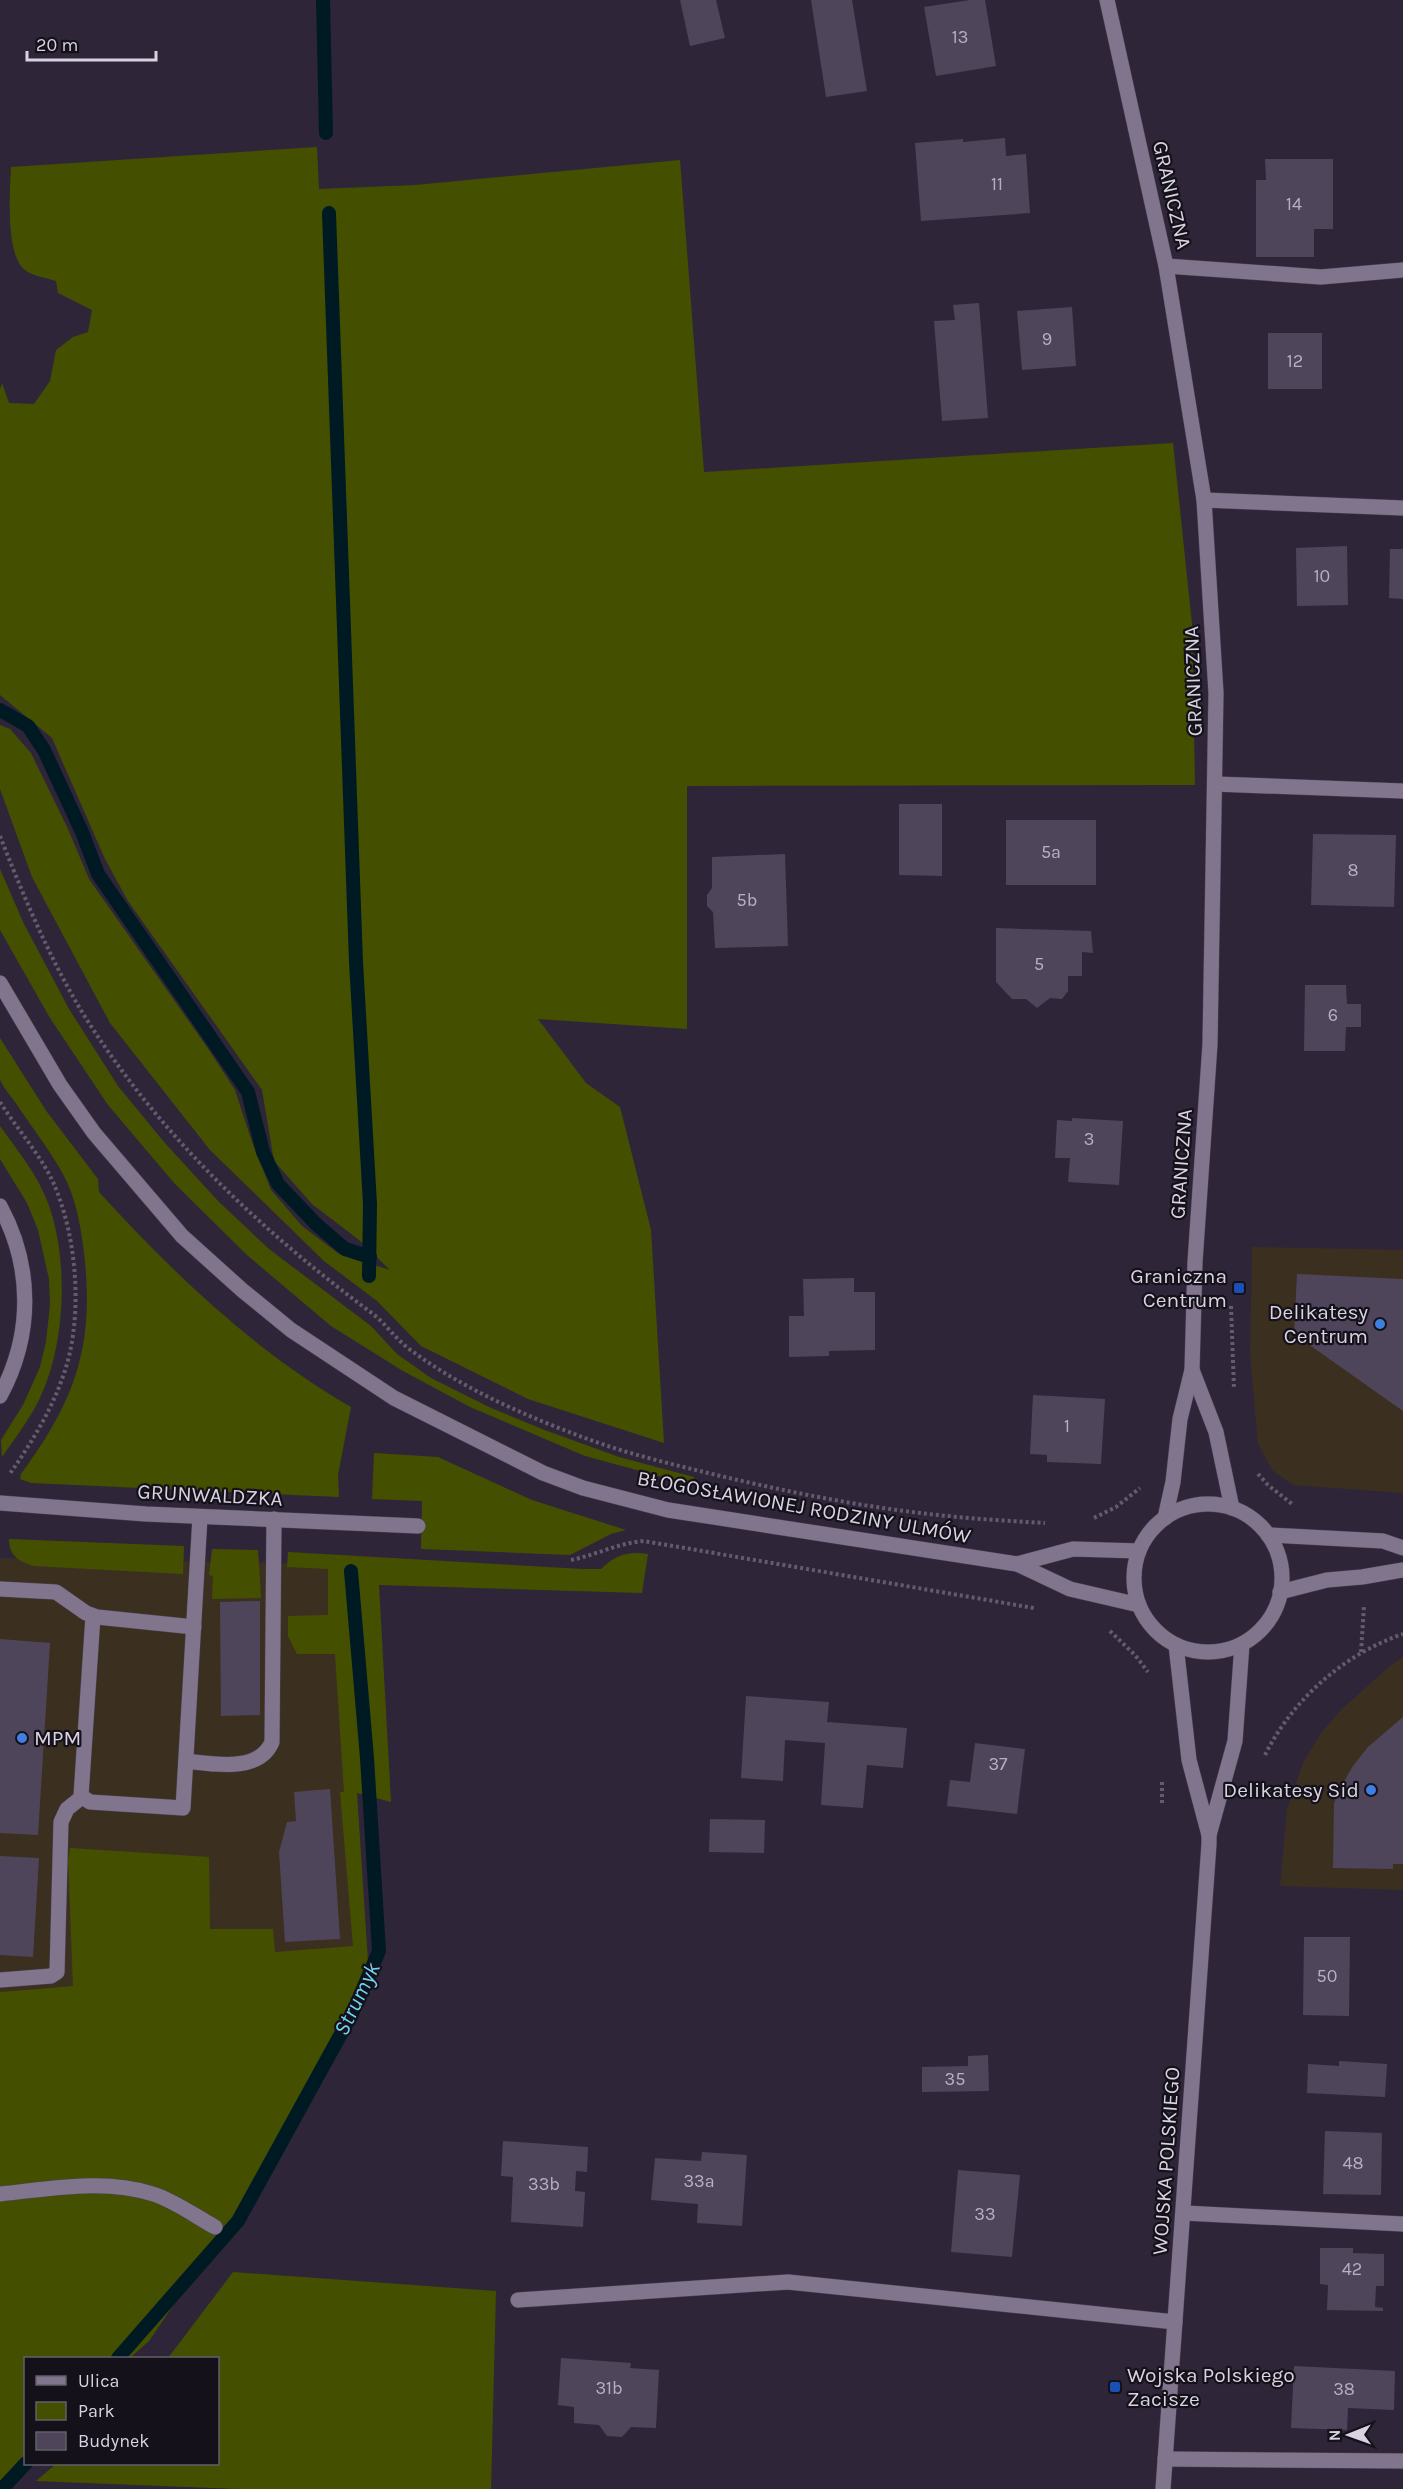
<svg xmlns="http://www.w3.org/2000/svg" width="1403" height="2489" font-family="Karla,sans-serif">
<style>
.commercial{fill:#3b3020}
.green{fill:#445000}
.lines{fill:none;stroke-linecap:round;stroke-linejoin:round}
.stream{stroke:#001a24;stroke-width:14}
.building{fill:#4f455b}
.service-casing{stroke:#494152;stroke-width:16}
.minor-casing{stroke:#494152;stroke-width:16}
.tertiary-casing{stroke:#494152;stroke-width:16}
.secondary-casing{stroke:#494152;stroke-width:16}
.path{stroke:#645b6d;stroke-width:4;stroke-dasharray:3 3;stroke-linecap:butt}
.service{stroke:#80758d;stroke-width:15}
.minor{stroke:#80758d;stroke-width:15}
.tertiary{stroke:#80758d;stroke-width:15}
.secondary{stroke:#80758d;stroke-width:15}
.transit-dot{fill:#1a4fb4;stroke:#15111a;stroke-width:2}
.shop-dot{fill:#3f7fe0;stroke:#15111a;stroke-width:2}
.labels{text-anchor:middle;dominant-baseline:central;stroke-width:4.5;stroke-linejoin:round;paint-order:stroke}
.number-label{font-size:18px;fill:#b6b0c0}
.street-label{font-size:21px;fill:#d9d3e1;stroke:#15111a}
.poi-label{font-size:21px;fill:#d9d3e1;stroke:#15111a;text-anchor:end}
.water-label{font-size:22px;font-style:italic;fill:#6dd5f8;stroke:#15111a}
</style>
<rect width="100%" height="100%" fill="#2f2539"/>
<g class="commercial">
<polygon points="1252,1247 1403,1250 1403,1493 1293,1485 1272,1470 1258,1444 1255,1411 1250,1353"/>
<polygon points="0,1558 341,1564 368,1962 0,1992"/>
<polygon points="1403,1657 1403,1890 1280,1886 1287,1809 1303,1763 1321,1733 1342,1709 1390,1666"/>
</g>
<g class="green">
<path d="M317 147 319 189 415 185 680 160 704 472 1173 443 1192 624 1195 785 687 786V1029L538 1019 586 1083 620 1107 651 1230 664 1443 528 1399 421 1346 377 1301 324 1261 210 1150 110 1023 32 877 0 789V725L10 729 31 753 68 829 89 879 209 1050 235 1090 252 1142 271 1190 302 1226 339 1254 390 1270 359 1240 312 1204 274 1161 262 1090 128 901 105 859 52 738 0 695V389L2 383 9 403 34 404 50 381 56 350 73 337 88 332 92 310 58 293 56 281C47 278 32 276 25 270 5 255 10 191 11 167Z"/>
<polygon points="0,869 24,924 69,1009 118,1086 164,1142 218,1201 269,1249 371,1326 397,1354 431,1378 489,1407 542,1429 619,1457 694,1477 692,1485 585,1456 470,1407 403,1371 331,1326 248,1256 175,1184 108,1105 50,1018 0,930"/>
<path d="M0 1038 47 1112 98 1179 99 1192C174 1274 254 1351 351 1407L338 1475 339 1497 31 1483 20 1479 21 1474C75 1401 95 1346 84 1253 81 1227 76 1198 63 1174 49 1149 31 1126 15 1102 10 1095 2 1086 0 1079 0 1067 0 1050 0 1038Z"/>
<path d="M0 1126C17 1150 38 1175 48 1203 69 1260 66 1345 39 1400 29 1420 15 1438 2 1457L1 1440 23 1405 40 1367 46 1342 50 1305 49 1279 38 1230 27 1203 0 1159Z"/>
<polygon points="374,1453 438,1457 532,1500 626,1530 611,1534 570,1555 421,1549 422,1501 372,1499"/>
<path d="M9 1539 184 1546 183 1574 33 1566C19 1561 9 1556 9 1539Z"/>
<polygon points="212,1549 258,1550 261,1598 212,1599 213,1576 209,1575"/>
<path d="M288 1552 583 1569H601C616 1555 627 1551 648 1554L642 1593 379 1585 391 1802 357 1793 368 1962 363 2009 245 2200 149 2341 130 2358H26L25 2457 0 2481V1992L73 1986 68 1860 70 1848 209 1857 210 1929H273L275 1952 353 1946 340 1792H344L335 1654H297L288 1636V1616L328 1615V1569L287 1567Z"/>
<polygon points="233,2272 496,2291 491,2489 238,2489 36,2481 56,2464 218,2464 218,2358 168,2358"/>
</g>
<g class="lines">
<g class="stream">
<polyline points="323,0 326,133"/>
<polyline points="329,213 356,962 370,1204 369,1276"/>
<polyline points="0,710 28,726 44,750 82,832 98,874 248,1092 263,1152 278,1184 316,1224 345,1249 370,1257"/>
<polyline points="118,2358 238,2221 353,2012 379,1951 367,1758 351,1571"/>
<polyline points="2,2489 26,2463"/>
</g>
</g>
<g class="building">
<polygon points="680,0 716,0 725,38 690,46"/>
<polygon points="811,0 852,0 867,91 826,97"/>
<polygon points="970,0 985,0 996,66 936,76 924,7"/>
<polygon points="1005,138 1006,156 1026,154 1030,213 921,221 915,143 963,139 963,142"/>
<polygon points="1265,159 1333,159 1333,229 1314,229 1314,257 1256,257 1256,180 1266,180"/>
<polygon points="979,303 988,418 942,421 934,321 955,320 953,305"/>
<polygon points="1072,307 1076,366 1022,370 1017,311"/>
<rect x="1268" y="333" width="54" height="56"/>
<polygon points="1347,546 1348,605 1297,606 1296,548"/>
<polygon points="1390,549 1403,549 1403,599 1389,598"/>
<polygon points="899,804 942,804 942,876 899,875"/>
<rect x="1006" y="820" width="90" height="65"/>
<polygon points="1313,834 1396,835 1394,907 1311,905"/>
<polygon points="785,854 788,946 715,948 713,912 707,906 707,895 712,888 712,857"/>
<polygon points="996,928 1091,931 1093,953 1082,952 1082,976 1068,976 1068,991 1062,999 1050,998 1037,1008 1026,999 1012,999 996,982"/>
<polygon points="1305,985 1346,985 1347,1004 1361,1004 1361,1027 1346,1027 1345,1051 1304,1051"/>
<polygon points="1072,1118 1123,1121 1119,1185 1068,1182 1070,1158 1055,1158 1057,1120 1072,1121"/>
<polygon points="1297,1274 1403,1279 1403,1411 1294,1334"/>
<polygon points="854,1278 854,1292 875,1292 875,1350 829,1351 829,1356 789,1357 789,1316 804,1316 803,1279"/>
<polygon points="1033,1395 1105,1399 1101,1464 1047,1462 1047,1455 1030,1454"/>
<polygon points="260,1601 260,1715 221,1716 220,1602"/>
<polygon points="0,1639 50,1643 38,1835 0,1833"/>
<polygon points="746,1696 829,1702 827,1722 907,1728 903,1768 867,1765 863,1808 821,1805 825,1743 785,1740 783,1781 741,1778"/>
<polygon points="1403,1717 1403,1864 1393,1864 1393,1869 1333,1868 1334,1803 1342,1785 1353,1766 1368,1747"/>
<polygon points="975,1743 1025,1749 1017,1814 947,1806 950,1780 970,1782"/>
<polygon points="330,1789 340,1939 285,1942 279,1852 287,1822 296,1821 294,1792"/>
<polygon points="710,1819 765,1820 764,1853 709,1852"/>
<polygon points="0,1856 39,1858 33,1957 0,1955"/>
<polygon points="1304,1937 1350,1937 1349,2016 1303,2015"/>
<polygon points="988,2055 989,2091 922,2092 922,2067 968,2066 968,2056"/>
<polygon points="1339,2061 1387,2064 1385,2097 1307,2093 1308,2064 1339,2066"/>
<polygon points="1325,2131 1382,2133 1381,2195 1323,2194"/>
<polygon points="503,2141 588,2147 587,2172 576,2171 575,2191 585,2192 583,2227 511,2222 513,2177 501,2176"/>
<polygon points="702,2152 747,2155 742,2226 697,2223 698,2204 651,2200 655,2158 701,2161"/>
<polygon points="958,2170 1020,2175 1012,2257 951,2252"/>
<polygon points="1320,2248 1353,2248 1353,2253 1384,2254 1384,2286 1376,2286 1375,2307 1383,2308 1383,2311 1327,2310 1328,2285 1320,2284"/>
<polygon points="561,2358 631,2363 630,2368 659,2370 656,2428 631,2427 622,2437 607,2436 599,2425 574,2423 574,2407 558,2405"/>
<polygon points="1294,2366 1395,2371 1394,2410 1348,2408 1347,2430 1291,2428"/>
</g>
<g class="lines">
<defs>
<g id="service">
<polyline points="1166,266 1321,277 1403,270"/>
<polyline points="1204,500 1403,508"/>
<polyline points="1215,784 1403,791"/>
<polyline points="0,1503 146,1514 418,1526"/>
<polyline points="0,1589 56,1592 86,1613 97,1617 194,1627"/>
<polyline points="93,1616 81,1796 90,1802 183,1808 200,1517"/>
<path d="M186 1761C213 1764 259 1773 272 1742L274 1519"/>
<polyline points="0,1980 51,1976 57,1972 61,1822 67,1809 82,1797"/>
<path d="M0 2194C49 2189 105 2178 153 2194 175 2201 195 2216 215 2227"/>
<polyline points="1184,2213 1403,2224"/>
<polyline points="518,2300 788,2282 1175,2322"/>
<polyline points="1165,2459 1403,2461"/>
</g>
<path id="minor" d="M0 1206C33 1267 33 1335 0 1396"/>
<g id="tertiary">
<polyline points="1107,0 1166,266 1204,500 1216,693 1210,1044 1195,1262 1192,1370 1180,1419 1173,1482 1165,1518"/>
<polyline points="1192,1370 1216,1432 1232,1508"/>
<polyline points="1209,1835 1235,1741 1242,1644"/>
<polyline points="1163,2489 1209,1844 1209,1835 1189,1760 1176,1645"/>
</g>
<g id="secondary">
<polyline points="0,983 60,1085 94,1133 182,1236 242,1290 291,1330 394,1398 543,1473 583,1488 668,1510 1017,1564 1070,1589 1139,1605"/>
<circle cx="1208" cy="1578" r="74"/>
<polyline points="1268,1535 1383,1541 1403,1548"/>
<polyline points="1017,1564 1073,1549 1139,1551"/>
<polyline points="1280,1592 1327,1580 1362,1577 1403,1570"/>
</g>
</defs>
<use href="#service" class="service-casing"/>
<use href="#minor" class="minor-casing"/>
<use href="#tertiary" class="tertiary-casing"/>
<use href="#secondary" class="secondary-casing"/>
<g class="path">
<path d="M0 836C23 895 49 957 82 1012 158 1134 259 1229 373 1314 387 1325 397 1341 412 1351 463 1389 526 1416 585 1438 625 1453 667 1463 708 1473 783 1491 861 1507 938 1515 974 1519 1010 1521 1045 1523"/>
<path d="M0 1102C17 1129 40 1154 53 1182 78 1238 84 1322 62 1379 50 1413 30 1445 9 1475"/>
<polyline points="1231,1306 1234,1389"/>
<polyline points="1258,1474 1268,1485 1292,1504"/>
<polyline points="1094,1518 1116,1507 1140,1488"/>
<path d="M571 1560C596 1555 618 1543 644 1541L1034 1608"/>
<polyline points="1110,1631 1135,1655 1148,1672"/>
<polyline points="1361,1652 1364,1606"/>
<path d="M1265 1755C1293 1699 1344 1654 1403 1634"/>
<polyline points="1162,1782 1162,1806"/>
</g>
<use href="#service" class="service"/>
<use href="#minor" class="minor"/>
<use href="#tertiary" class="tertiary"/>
<use href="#secondary" class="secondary"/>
</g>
<g class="transit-dot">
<rect x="1233" y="1282" width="12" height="12" rx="3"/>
<rect x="1109" y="2381" width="12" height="12" rx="3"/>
</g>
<g class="shop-dot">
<circle cx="1380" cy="1324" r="6"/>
<circle cx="22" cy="1738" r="6"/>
<circle cx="1371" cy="1790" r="6"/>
</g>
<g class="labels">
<g class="number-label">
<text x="960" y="37">13</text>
<text x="997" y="184">11</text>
<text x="1294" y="204">14</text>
<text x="1047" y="339">9</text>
<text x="1295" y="361">12</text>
<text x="1322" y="576">10</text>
<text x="1051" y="852">5a</text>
<text x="1353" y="870">8</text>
<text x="747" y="900">5b</text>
<text x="1039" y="964">5</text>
<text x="1333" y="1015">6</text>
<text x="1089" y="1139">3</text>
<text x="1067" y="1426">1</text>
<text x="998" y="1764">37</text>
<text x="1327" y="1976">50</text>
<text x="955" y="2079">35</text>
<text x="1353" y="2163">48</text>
<text x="699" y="2181">33a</text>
<text x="544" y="2184">33b</text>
<text x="985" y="2214">33</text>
<text x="1352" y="2269">42</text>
<text x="609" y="2388">31b</text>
<text x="1344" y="2389">38</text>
</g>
<g class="street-label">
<text transform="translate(1172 195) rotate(77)">GRANICZNA</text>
<text transform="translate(1193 681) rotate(-92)">GRANICZNA</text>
<text transform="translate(1181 1164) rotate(-86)">GRANICZNA</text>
<text transform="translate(210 1495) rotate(3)">GRUNWALDZKA</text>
<text transform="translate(804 1507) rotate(10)">BŁOGOSŁAWIONEJ RODZINY ULMÓW</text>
<text transform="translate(1166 2161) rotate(-86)">WOJSKA POLSKIEGO</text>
</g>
<g class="poi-label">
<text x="1227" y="1276">Graniczna<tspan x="1227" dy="24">Centrum</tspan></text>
<text x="1368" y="1312">Delikatesy<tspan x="1368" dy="24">Centrum</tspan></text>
<text x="34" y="1738" text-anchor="start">MPM</text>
<text x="1359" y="1790">Delikatesy Sid</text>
<text x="1127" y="2375" text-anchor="start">Wojska Polskiego<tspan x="1127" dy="24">Zacisze</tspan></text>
</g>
<g class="water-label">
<text transform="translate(357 1999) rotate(-64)">Strumyk</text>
</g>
</g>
<rect x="24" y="2357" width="195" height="108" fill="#15111a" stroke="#635f6a" stroke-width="1.5"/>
<rect x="36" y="2376" width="30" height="9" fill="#80758d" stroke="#635f6a" stroke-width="1.5"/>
<text x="78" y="2387" font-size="18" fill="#d9d3e1">Ulica</text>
<rect x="36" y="2402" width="30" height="18" fill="#445000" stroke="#635f6a" stroke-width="1.5"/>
<text x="78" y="2417" font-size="18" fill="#d9d3e1">Park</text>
<rect x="36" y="2432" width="30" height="18" fill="#4f455b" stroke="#635f6a" stroke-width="1.5"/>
<text x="78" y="2447" font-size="18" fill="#d9d3e1">Budynek</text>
<g transform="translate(1349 2435) rotate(269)" stroke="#15111a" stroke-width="4.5" paint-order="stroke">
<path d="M0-4.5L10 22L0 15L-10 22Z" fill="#d9d3e1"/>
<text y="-9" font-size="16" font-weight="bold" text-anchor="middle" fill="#d9d3e1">N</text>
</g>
<path d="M27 51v9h129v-9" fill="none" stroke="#d9d3e1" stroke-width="3"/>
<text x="36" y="51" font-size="18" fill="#d9d3e1" stroke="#15111a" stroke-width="4.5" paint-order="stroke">20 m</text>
</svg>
